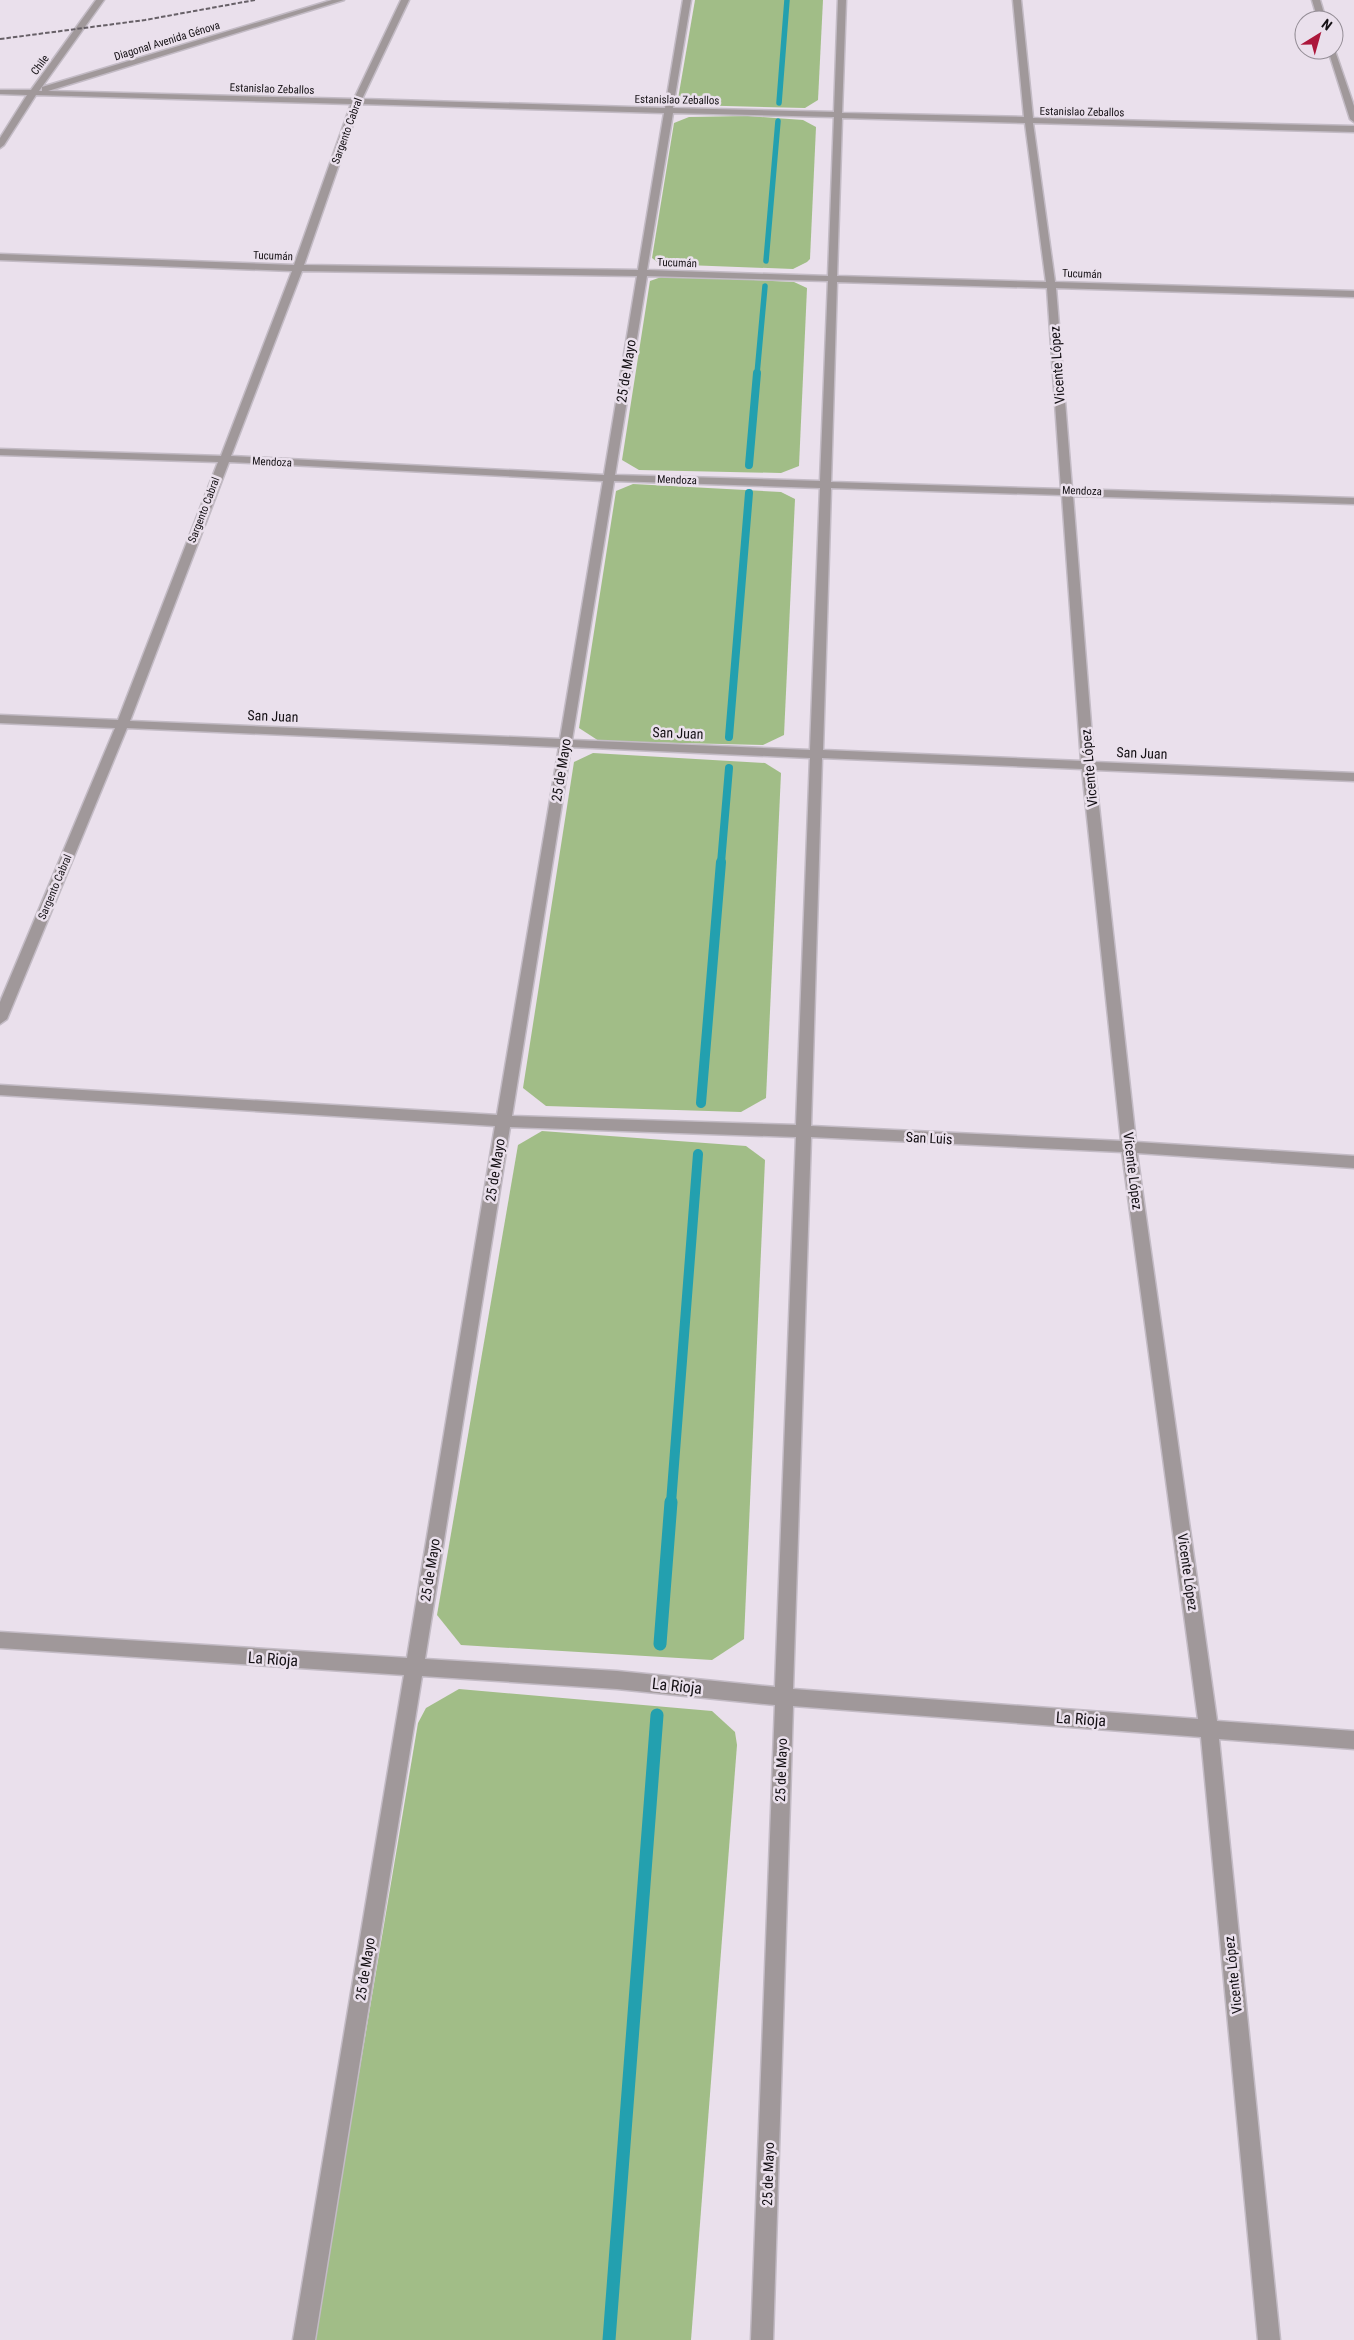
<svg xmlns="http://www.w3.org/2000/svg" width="1354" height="2340" font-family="'Roboto Condensed',sans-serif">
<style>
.green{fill:#a1bd87}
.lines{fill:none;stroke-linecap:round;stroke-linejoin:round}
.stream-far3{stroke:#23a0af;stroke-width:5.5}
.stream-far2{stroke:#23a0af;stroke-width:8}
.stream-far1{stroke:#23a0af;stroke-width:10}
.stream{stroke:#23a0af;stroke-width:13}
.minor-casing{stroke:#c3bbc5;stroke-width:3}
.minor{fill:#a0989a;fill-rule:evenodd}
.rail{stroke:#676067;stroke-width:2;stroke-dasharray:4.5 2;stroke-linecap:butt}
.labels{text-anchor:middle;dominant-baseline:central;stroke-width:5;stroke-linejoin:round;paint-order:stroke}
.far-street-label{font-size:11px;fill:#141014;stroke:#eae0ec}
.street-label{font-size:14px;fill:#141014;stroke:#eae0ec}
.near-street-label{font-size:16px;fill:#141014;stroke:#eae0ec}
</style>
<rect width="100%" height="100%" fill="#eae0ec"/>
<g class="green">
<polygon points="695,0 823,0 818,100 805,108 688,105 678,99"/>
<polygon points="748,116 803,120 816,127 810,259 807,262 793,269 660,264 652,258 674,123 689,117"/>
<polygon points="664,276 794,282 807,288 799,466 781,473 639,470 622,460 650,281"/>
<polygon points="633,484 781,492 795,499 784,735 763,745 599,741 579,728 616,491"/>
<polygon points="593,753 765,763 781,773 766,1098 741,1112 546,1106 523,1088 574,762"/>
<polygon points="542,1131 746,1146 765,1160 744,1639 712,1660 461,1645 437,1615 518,1145"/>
<polygon points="459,1689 712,1711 735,1732 737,1745 691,2340 314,2340 418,1723 426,1708"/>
</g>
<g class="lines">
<g class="stream-far3">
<polyline points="779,103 787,0"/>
<polyline points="766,261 778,121"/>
<polyline points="757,374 765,286"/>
</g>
<g class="stream-far2">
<polyline points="749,465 757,373"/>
<polyline points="729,737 749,493"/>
<polyline points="721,863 729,768"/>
</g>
<g class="stream-far1">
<polyline points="701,1103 721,862"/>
<polyline points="671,1503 698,1154"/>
</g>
<g class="stream">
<polyline points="660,1644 671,1502"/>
<polyline points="609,2340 657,1715"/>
</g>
<defs>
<g id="minor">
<path d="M96 0H104L39 91H42V87L332 0H344L48 91 354 99 401 0H409L362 99 665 108 683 0H691L673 108 834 112 838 0H846L842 113 1024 117 1013 0H1021L1033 118 1354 126V132L1033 123 1055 282 1354 291V297L1056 288 1072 489 1354 498V504L1073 496 1094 762 1354 773V781L1095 770 1136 1142 1354 1156V1168L1137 1153 1217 1721 1354 1731V1749L1219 1739 1280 2340H1258L1201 1737 793 1706 773 2340H751L775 1705 617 1689 422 1676 315 2340H293L404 1675 0 1648V1632L407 1658 495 1126 0 1095V1085L497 1115 559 747 127 728 7 1019 0 1024V1002L115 728 0 723V715L118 720 218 462 0 455V449L221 456 292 271 0 260V254L294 265 351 104 36 95 4 145 0 148V138L27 95 0 94V90H31ZM360 104 664 113 638 270 304 265ZM673 113 834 117 828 276 647 270ZM842 118 1025 123 1046 282 837 276ZM302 271 637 276 604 475 231 456ZM647 276 828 281 820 481 615 475ZM837 282 1047 288 1061 489 831 482ZM229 462 603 481 560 739 130 721ZM614 481 820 488 810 750 572 740ZM831 488 1062 495 1081 761 823 750ZM571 747 810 758 796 1125 512 1116ZM822 758 1082 769 1121 1141 811 1126ZM510 1127 796 1137 775 1687 617 1671 425 1659ZM811 1137 1122 1152 1198 1719 793 1689Z"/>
<polygon points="1312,0 1320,0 1326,20 1318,20"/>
<polygon points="1334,48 1354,106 1354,122 1350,119 1328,50 1334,50"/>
</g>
</defs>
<use href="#minor" class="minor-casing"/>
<use href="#minor" class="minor"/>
<polyline class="rail" points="0,39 145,20 255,0"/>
</g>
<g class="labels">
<g class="far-street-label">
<text transform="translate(167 41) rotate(-17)">Diagonal Avenida Génova</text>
<text transform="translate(40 65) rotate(-53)">Chile</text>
<text transform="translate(272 89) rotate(2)">Estanislao Zeballos</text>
<text transform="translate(677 100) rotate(1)">Estanislao Zeballos</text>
<text transform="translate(1082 112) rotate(1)">Estanislao Zeballos</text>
<text transform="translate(347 131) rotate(-70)">Sargento Cabral</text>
<text transform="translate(273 256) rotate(2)">Tucumán</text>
<text transform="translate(677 263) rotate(2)">Tucumán</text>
<text transform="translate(1082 274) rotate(2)">Tucumán</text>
<text transform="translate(272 462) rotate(3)">Mendoza</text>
<text transform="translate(677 480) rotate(2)">Mendoza</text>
<text transform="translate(1082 491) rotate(2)">Mendoza</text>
<text transform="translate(204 510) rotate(-69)">Sargento Cabral</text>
<text transform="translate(55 887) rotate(-67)">Sargento Cabral</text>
</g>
<g class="street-label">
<text transform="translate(1057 365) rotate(-94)">Vicente López</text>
<text transform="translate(626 371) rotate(-81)">25 de Mayo</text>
<text transform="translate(273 716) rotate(2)">San Juan</text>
<text transform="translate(678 733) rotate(2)">San Juan</text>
<text transform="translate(1142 753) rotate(2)">San Juan</text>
<text transform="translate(1089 768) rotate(-95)">Vicente López</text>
<text transform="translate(561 770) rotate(-81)">25 de Mayo</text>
<text transform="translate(929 1138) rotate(3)">San Luis</text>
<text transform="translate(495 1170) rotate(-81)">25 de Mayo</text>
<text transform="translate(1133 1171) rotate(83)">Vicente López</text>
<text transform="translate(430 1570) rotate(-81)">25 de Mayo</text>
<text transform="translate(1188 1572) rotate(82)">Vicente López</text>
<text transform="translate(781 1770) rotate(-88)">25 de Mayo</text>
<text transform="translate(365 1969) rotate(-81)">25 de Mayo</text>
<text transform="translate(1233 1975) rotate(-96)">Vicente López</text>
<text transform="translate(768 2174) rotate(-88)">25 de Mayo</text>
</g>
<g class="near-street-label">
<text transform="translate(273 1659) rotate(4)">La Rioja</text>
<text transform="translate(677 1686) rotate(6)">La Rioja</text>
<text transform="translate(1081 1719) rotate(4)">La Rioja</text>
</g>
</g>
<g transform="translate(1319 35) rotate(37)"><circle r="24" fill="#eae0ec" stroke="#948d96"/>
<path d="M0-4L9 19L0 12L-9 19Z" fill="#ac173b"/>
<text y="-8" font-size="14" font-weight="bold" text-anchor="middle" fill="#141014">N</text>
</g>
</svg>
